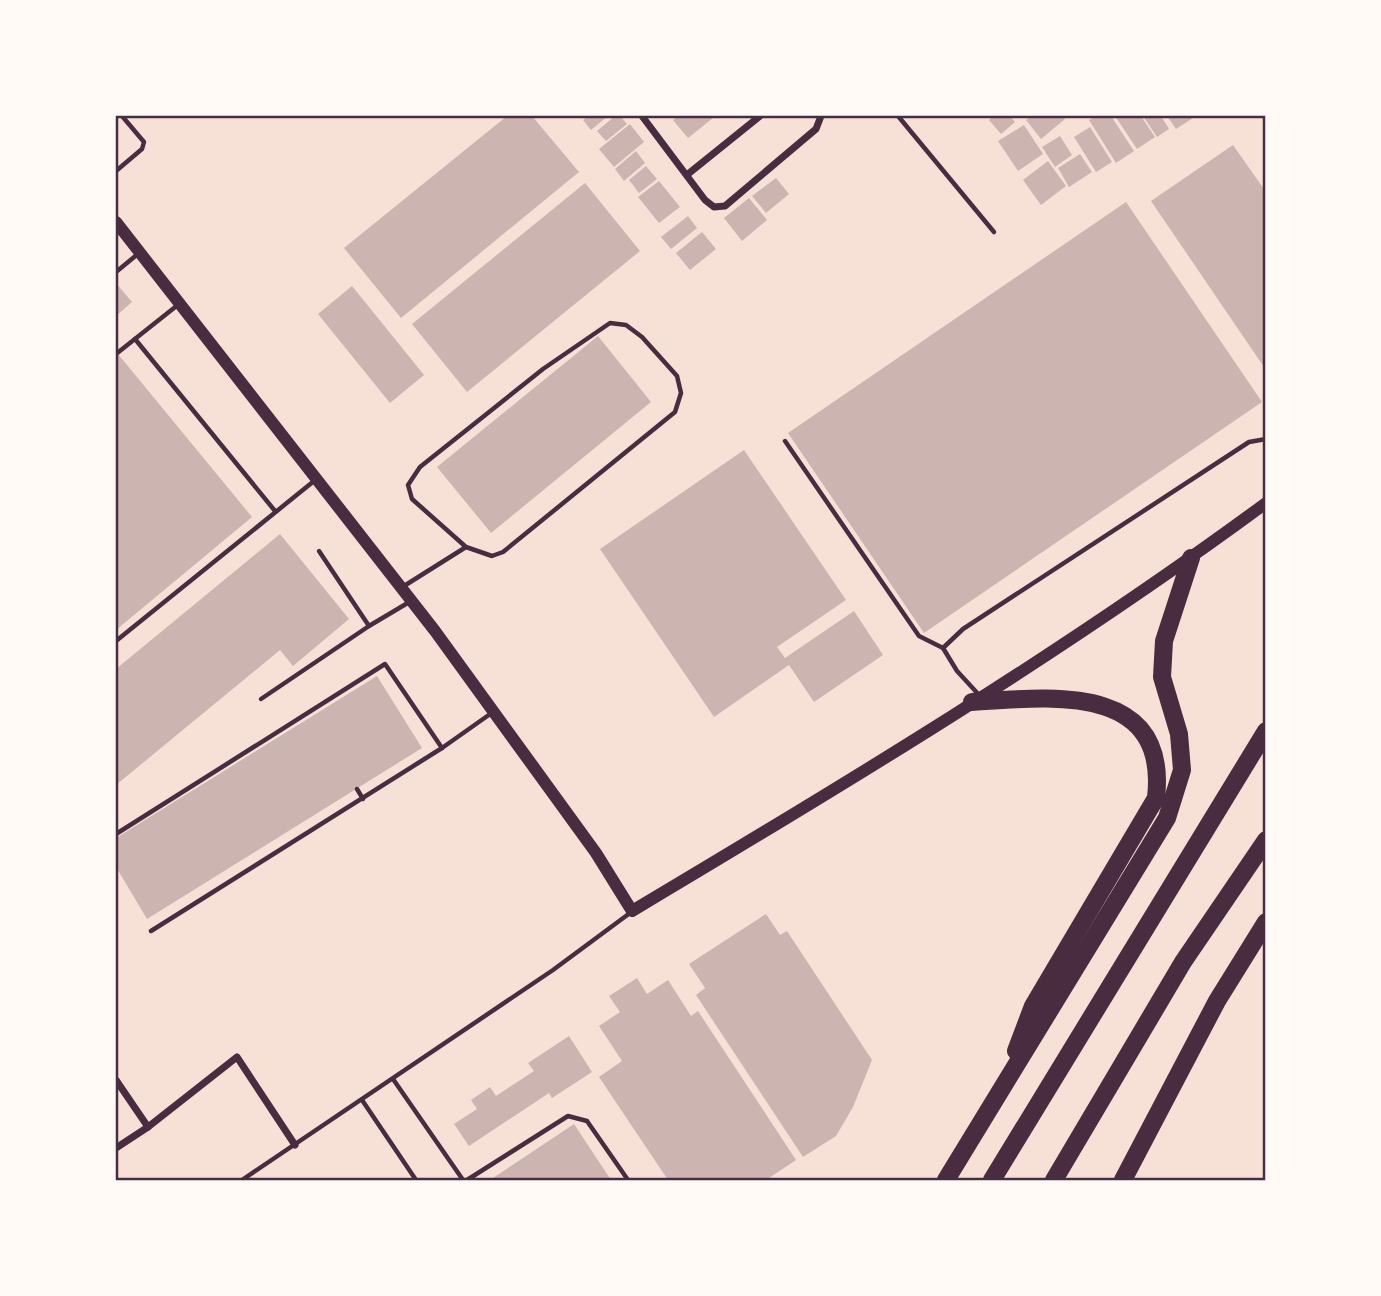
<svg xmlns="http://www.w3.org/2000/svg" width="1381" height="1296" font-family="'PT Sans',sans-serif">
<style>
.building{fill:#ccb4b1}
.lines{fill:none;stroke-linecap:round;stroke-linejoin:round}
.service{stroke:#4a2c40;stroke-width:4.5}
.minor{stroke:#4a2c40;stroke-width:7}
.tertiary{stroke:#4a2c40;stroke-width:12}
.motorway{stroke:#4a2c40;stroke-width:18}
.neatline{fill:none;stroke:#4a2c40;stroke-width:2.5}
</style>
<rect width="100%" height="100%" fill="#f7e1d7"/>
<g class="building">
<polygon points="507,116 532,116 579,172 401,318 344,248"/>
<polygon points="589,116 608,116 591,130 583,120"/>
<polygon points="615,116 620,116 627,124 606,141 597,131"/>
<polygon points="679,116 712,116 713,118 688,138 673,120"/>
<polygon points="994,116 1010,116 1015,122 1001,134 989,120"/>
<polygon points="1032,116 1062,116 1065,119 1041,139 1026,120"/>
<polygon points="1097,116 1111,116 1134,151 1116,163 1089,120"/>
<polygon points="1115,116 1141,116 1155,137 1137,149"/>
<polygon points="1143,116 1161,116 1169,129 1157,137"/>
<polygon points="1167,116 1191,116 1193,118 1176,129"/>
<polygon points="630,124 644,142 614,167 599,149"/>
<polygon points="1024,125 1043,154 1018,171 998,141"/>
<polygon points="1090,127 1112,162 1096,172 1074,137"/>
<polygon points="1060,136 1072,155 1055,167 1042,147"/>
<polygon points="1233,145 1266,192 1266,370 1151,201"/>
<polygon points="636,151 645,163 624,181 615,169"/>
<polygon points="1080,154 1092,172 1069,187 1058,168"/>
<polygon points="1048,161 1066,186 1041,205 1023,180"/>
<polygon points="646,166 657,179 639,193 629,180"/>
<polygon points="776,178 789,194 766,213 752,196"/>
<polygon points="659,181 680,207 659,223 638,197"/>
<polygon points="585,183 640,251 467,392 412,324"/>
<polygon points="749,198 767,220 742,241 724,218"/>
<polygon points="1126,202 1262,402 924,633 788,433"/>
<polygon points="688,216 697,228 671,249 661,237"/>
<polygon points="702,232 716,249 690,270 676,253"/>
<polygon points="116,283 132,302 116,316"/>
<polygon points="352,286 424,375 390,403 318,314"/>
<polygon points="598,336 651,402 491,533 437,467"/>
<polygon points="118,354 252,517 116,630 116,355"/>
<polygon points="744,450 846,600 777,647 785,658 854,611 883,655 814,702 789,665 714,717 600,549"/>
<polygon points="280,534 349,619 293,666 280,650 116,785 116,669"/>
<polygon points="377,676 422,748 147,919 116,867 116,838"/>
<polygon points="766,914 780,935 787,931 872,1060 853,1107 836,1136 803,1157 696,995 705,988 689,964"/>
<polygon points="637,978 647,994 668,980 691,1016 698,1011 796,1160 766,1180 668,1180 599,1077 622,1061 599,1026 620,1012 609,996"/>
<polygon points="569,1036 592,1072 552,1098 549,1093 469,1146 454,1124 477,1109 471,1100 490,1087 496,1096 534,1071 528,1063"/>
<polygon points="574,1124 611,1180 495,1180 493,1178"/>
</g>
<g class="lines">
<g class="service">
<polyline points="898,116 994,232"/>
<polyline points="116,171 142,149 144,142 122,116"/>
<polyline points="116,272 139,253"/>
<polyline points="135,339 275,511"/>
<polyline points="116,354 179,304"/>
<polyline points="785,441 919,636 943,648"/>
<polyline points="319,551 369,626 411,601"/>
<polyline points="404,586 466,547 412,499 408,485 420,467 543,369 610,323 626,325 642,337 677,376 681,393 675,412 503,552 492,556 466,547"/>
<polyline points="116,641 314,481"/>
<polyline points="980,696 957,671 943,648 963,629 1249,442 1266,439"/>
<polyline points="261,699 369,626"/>
<polyline points="442,748 493,712"/>
<polyline points="357,789 363,799"/>
<polyline points="116,834 385,664 442,748 151,931"/>
<polyline points="393,1079 463,1180"/>
<polyline points="362,1100 416,1180"/>
<polyline points="242,1180 553,970 630,913"/>
<polyline points="467,1180 568,1116 587,1121 628,1180"/>
</g>
<g class="minor">
<polyline points="642,116 705,200 714,207 725,206 816,129 821,116"/>
<polyline points="688,174 760,116"/>
<polyline points="116,1080 148,1127 116,1148"/>
<polyline points="148,1127 237,1057 295,1145"/>
</g>
<path class="tertiary" d="M116 222 435 631 596 853 632 911C847 783 1064 652 1266 503"/>
<g class="motorway">
<path d="M972 702C1050 697 1169 682 1156 798L1033 1006 1016 1051"/>
<polyline points="946,1180 1167,818 1182,770 1179,734 1162,677 1164,641 1191,558"/>
<polyline points="992,1180 1266,731"/>
<polyline points="1054,1180 1183,962 1266,840"/>
<polyline points="1123,1180 1217,1001 1266,922"/>
</g>
</g>
<rect width="1381" height="1296" fill="none" stroke="#fffaf5" stroke-width="234"/>
<rect x="117" y="117" width="1147" height="1062" class="neatline"/>
</svg>
